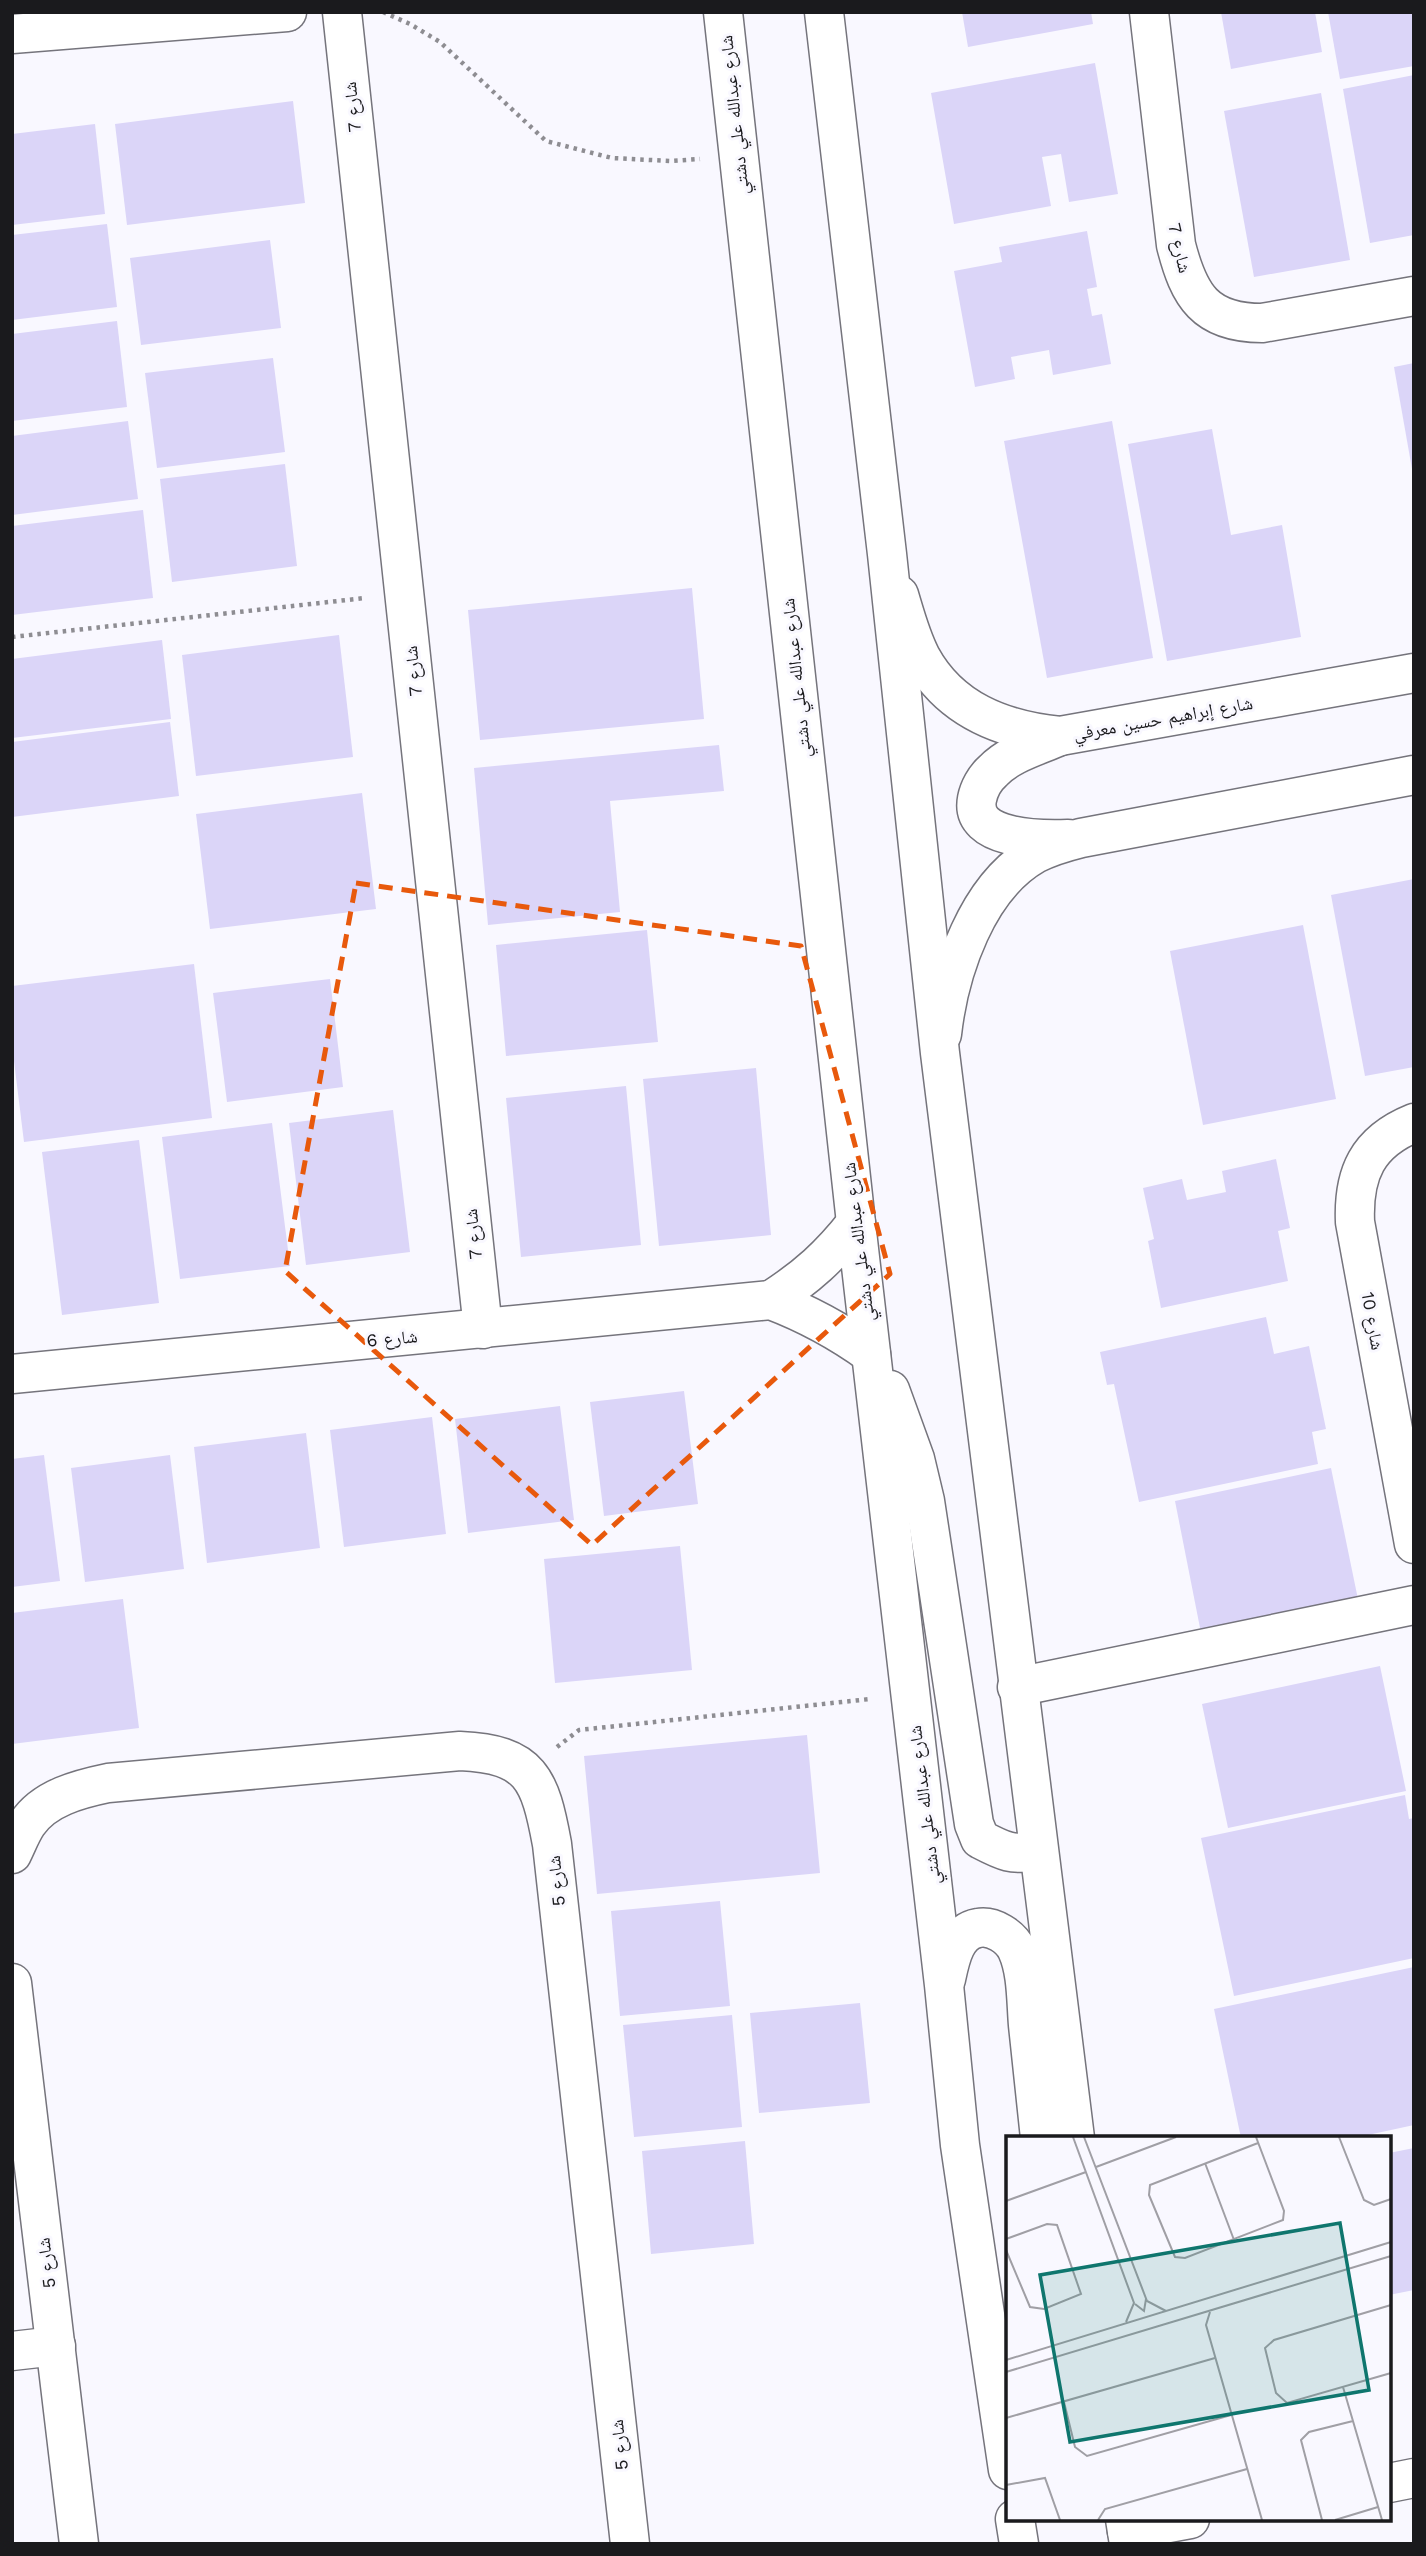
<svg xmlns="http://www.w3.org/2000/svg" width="1426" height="2556" font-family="'Work Sans','Noto Naskh Arabic',sans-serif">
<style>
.building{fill:#dbd5f8}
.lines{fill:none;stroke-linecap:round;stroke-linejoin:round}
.minor-casing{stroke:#75747c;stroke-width:41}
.major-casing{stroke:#75747c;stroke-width:41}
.path{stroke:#8e8d92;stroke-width:4.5;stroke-dasharray:3.5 5;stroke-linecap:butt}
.minor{stroke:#fff;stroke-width:38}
.major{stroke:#fff;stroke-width:38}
.marked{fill:none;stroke:#e8590c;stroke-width:5;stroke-dasharray:14 9;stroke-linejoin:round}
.labels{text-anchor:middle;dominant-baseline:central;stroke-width:6;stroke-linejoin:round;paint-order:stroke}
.street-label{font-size:18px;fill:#1a1a1d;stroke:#f9f8ff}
.inset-road{fill:none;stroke:#a09fa5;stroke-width:2}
.view{fill:#0f766e;fill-opacity:0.15;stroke:#0f766e;stroke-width:3.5}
.inset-edge{fill:none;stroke:#1a1a1d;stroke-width:3.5}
</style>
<rect width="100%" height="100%" fill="#f9f8ff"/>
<g class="building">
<polygon points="962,12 1091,12 1093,24 968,47"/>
<polygon points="1221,12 1315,12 1322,52 1231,69"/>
<polygon points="1328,12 1414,12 1414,66 1340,79"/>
<polygon points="1095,63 1118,194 1069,202 1061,154 1042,157 1051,206 954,224 931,93"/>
<polygon points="1414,75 1414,235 1370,243 1343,89"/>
<polygon points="1321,93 1350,260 1254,277 1224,111"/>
<polygon points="293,101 305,203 127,225 115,124"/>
<polygon points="95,124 105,214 12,225 12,134"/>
<polygon points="107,224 117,307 12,320 12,235"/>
<polygon points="1087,231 1097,287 1087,289 1092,316 1102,314 1111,364 1053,375 1049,350 1011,357 1015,379 975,387 954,271 1002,262 999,247"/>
<polygon points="270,240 281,328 141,345 130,258"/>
<polygon points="117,321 127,407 12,421 12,334"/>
<polygon points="273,358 285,452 157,468 145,373"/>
<polygon points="1414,363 1414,469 1412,469 1394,367"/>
<polygon points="128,421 138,499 12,515 12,436"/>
<polygon points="1112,421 1153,658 1047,678 1004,441"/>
<polygon points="1212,429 1231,535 1282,525 1301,637 1167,661 1128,444"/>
<polygon points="285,464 297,566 172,582 160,479"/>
<polygon points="143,510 153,598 12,615 12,526"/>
<polygon points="692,588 704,719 480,740 468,610"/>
<polygon points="339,635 353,757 196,776 182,655"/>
<polygon points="162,640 171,719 12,738 12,659"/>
<polygon points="170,722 179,796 12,817 12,742"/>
<polygon points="719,745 724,791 610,801 620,912 488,925 474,768"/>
<polygon points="362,793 376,909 210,929 196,814"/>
<polygon points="1414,879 1414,1067 1365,1076 1331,895"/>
<polygon points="1303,925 1336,1099 1203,1125 1170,951"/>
<polygon points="647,930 658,1042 506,1056 496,945"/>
<polygon points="194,964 212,1118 24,1142 12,1045 12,986"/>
<polygon points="330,979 343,1087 227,1102 213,993"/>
<polygon points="756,1068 771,1235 659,1246 643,1079"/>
<polygon points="626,1086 641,1245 521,1257 506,1098"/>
<polygon points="393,1110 410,1252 306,1265 289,1123"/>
<polygon points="272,1123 290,1266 180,1279 162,1137"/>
<polygon points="139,1140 159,1303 62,1315 42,1152"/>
<polygon points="1276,1159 1290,1228 1278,1231 1288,1281 1161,1308 1148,1241 1154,1239 1143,1188 1182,1179 1187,1200 1226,1192 1222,1171"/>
<polygon points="1266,1317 1274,1354 1309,1346 1326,1429 1312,1432 1318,1464 1139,1502 1114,1384 1107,1385 1100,1352"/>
<polygon points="684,1391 698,1504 604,1516 590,1402"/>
<polygon points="560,1406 574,1520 468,1533 455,1419"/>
<polygon points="432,1417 446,1534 344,1547 330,1430"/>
<polygon points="306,1433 320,1548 207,1563 194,1447"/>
<polygon points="44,1455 60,1581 12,1587 12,1459"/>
<polygon points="170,1455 184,1569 85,1582 71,1468"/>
<polygon points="1331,1468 1360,1609 1203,1643 1175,1501"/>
<polygon points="680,1546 692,1670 555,1683 544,1559"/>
<polygon points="123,1599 139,1728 12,1744 12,1613"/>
<polygon points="1380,1666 1406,1791 1228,1828 1202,1704"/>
<polygon points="807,1735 820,1873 597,1894 584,1756"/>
<polygon points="1405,1795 1409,1819 1414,1818 1414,1958 1234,1996 1201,1838"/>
<polygon points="720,1901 730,2006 620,2016 611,1911"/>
<polygon points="1414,1967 1414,2125 1354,2138 1241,2138 1214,2009"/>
<polygon points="860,2003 870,2103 759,2113 750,2013"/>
<polygon points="732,2015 742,2127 634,2137 623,2025"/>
<polygon points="745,2141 754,2244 651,2254 642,2151"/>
<polygon points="1414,2148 1414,2290 1389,2295 1389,2153"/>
</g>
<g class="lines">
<defs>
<g id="minor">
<polyline points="342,12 483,1329"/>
<path d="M1149 12 1176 245C1189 296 1205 323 1262 323L1414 296"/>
<polyline points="12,34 287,12"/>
<path d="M899 595C905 615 911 638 921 657 950 710 1002 730 1060 736L1414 673"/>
<path d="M1060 736C1038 746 1010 753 993 771 985 778 979 789 977 799 969 840 1041 840 1068 839"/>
<path d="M942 1034C949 971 977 887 1035 854 1050 846 1065 842 1081 838L1414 775"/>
<path d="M1414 1123C1367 1142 1353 1174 1355 1222L1414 1544"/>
<path d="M771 1300C807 1277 830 1256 856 1223"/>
<path d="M12 1374 771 1300C808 1314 839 1331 871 1354"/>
<polyline points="1017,1687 1414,1605"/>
<path d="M12 1854C17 1844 21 1833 27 1824 44 1798 79 1789 108 1783L460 1751C531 1754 540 1779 552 1844L630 2544"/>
<polyline points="12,1983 79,2544"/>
<polyline points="12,2351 56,2346"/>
<polyline points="1389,2483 1414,2478"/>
<polyline points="1127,2531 1190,2519"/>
</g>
<g id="major">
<polyline points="723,12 856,1223 944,1985 960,2145 1008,2470"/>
<polyline points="824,12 887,554 940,1053 1075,2138"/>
<path d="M890 1390 915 1459 925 1501 974 1824 980 1839C1003 1851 1012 1856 1038 1851"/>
<path d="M946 1979C950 1960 955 1932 978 1928 993 1925 1011 1937 1017 1950 1027 1972 1026 2001 1028 2025 1032 2063 1036 2100 1040 2138"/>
<polyline points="1015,2519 1019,2544"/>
<polyline points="1125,2519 1129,2544"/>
</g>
</defs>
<use href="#minor" class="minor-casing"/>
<use href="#major" class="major-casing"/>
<g class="path">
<polyline points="383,12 410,24 440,42 546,141 612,158 670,161 700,159"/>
<polyline points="12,637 365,598"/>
<polyline points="557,1747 579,1730 870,1699"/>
</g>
<use href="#minor" class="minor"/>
<use href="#major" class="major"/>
</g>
<path class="marked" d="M356 883 801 946 890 1274 592 1545 285 1271Z"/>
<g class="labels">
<g class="street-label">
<text transform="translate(352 107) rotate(-96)">شارع 7</text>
<text transform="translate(734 115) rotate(-96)">شارع عبدالله علي دشتي</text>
<text transform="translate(1180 248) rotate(77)">شارع 7</text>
<text transform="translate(413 671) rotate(-96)">شارع 7</text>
<text transform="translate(796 678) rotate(-96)">شارع عبدالله علي دشتي</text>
<text transform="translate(1163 718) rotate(-10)">شارع إبراهيم حسين معرفي</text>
<text transform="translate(473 1234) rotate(-96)">شارع 7</text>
<text transform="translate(858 1242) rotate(-97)">شارع عبدالله علي دشتي</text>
<text transform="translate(1373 1321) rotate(80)">شارع 10</text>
<text transform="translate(392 1338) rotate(-5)">شارع 6</text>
<text transform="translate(924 1805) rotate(-97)">شارع عبدالله علي دشتي</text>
<text transform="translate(556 1881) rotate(-96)">شارع 5</text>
<text transform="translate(46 2263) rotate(-97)">شارع 5</text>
<text transform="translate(619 2445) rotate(-96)">شارع 5</text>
</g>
</g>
<g transform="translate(1006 2136)">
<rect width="385" height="385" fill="#f9f8ff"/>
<path class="inset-road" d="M67 1 128 167 120 186M78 1 141 165 160 175M250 1 278 75 277 84 179 122 169 121 143 59 144 49 252 7M333 1 358 64 368 69 385 63M199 27 228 104M90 31 170 1M0 65 80 36M0 103 41 88 51 89 75 158 38 173 24 171 0 114M129 168 138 175 140 163M385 169 268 204 259 212 270 257 281 267 385 237M204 176 200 189 256 384M0 224 385 106M0 236 385 120M337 251 376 384M58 266 69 311 81 320 225 279M0 282 209 222M0 349 39 342 54 384M92 384 99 373 241 333M316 384 295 304 303 296 347 285M329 384 372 371"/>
<path class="view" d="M334 87 363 254 64 306 34 139Z"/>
<rect width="385" height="385" class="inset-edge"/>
</g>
<rect width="1426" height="2556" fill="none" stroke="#1a1a1d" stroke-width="28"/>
</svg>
